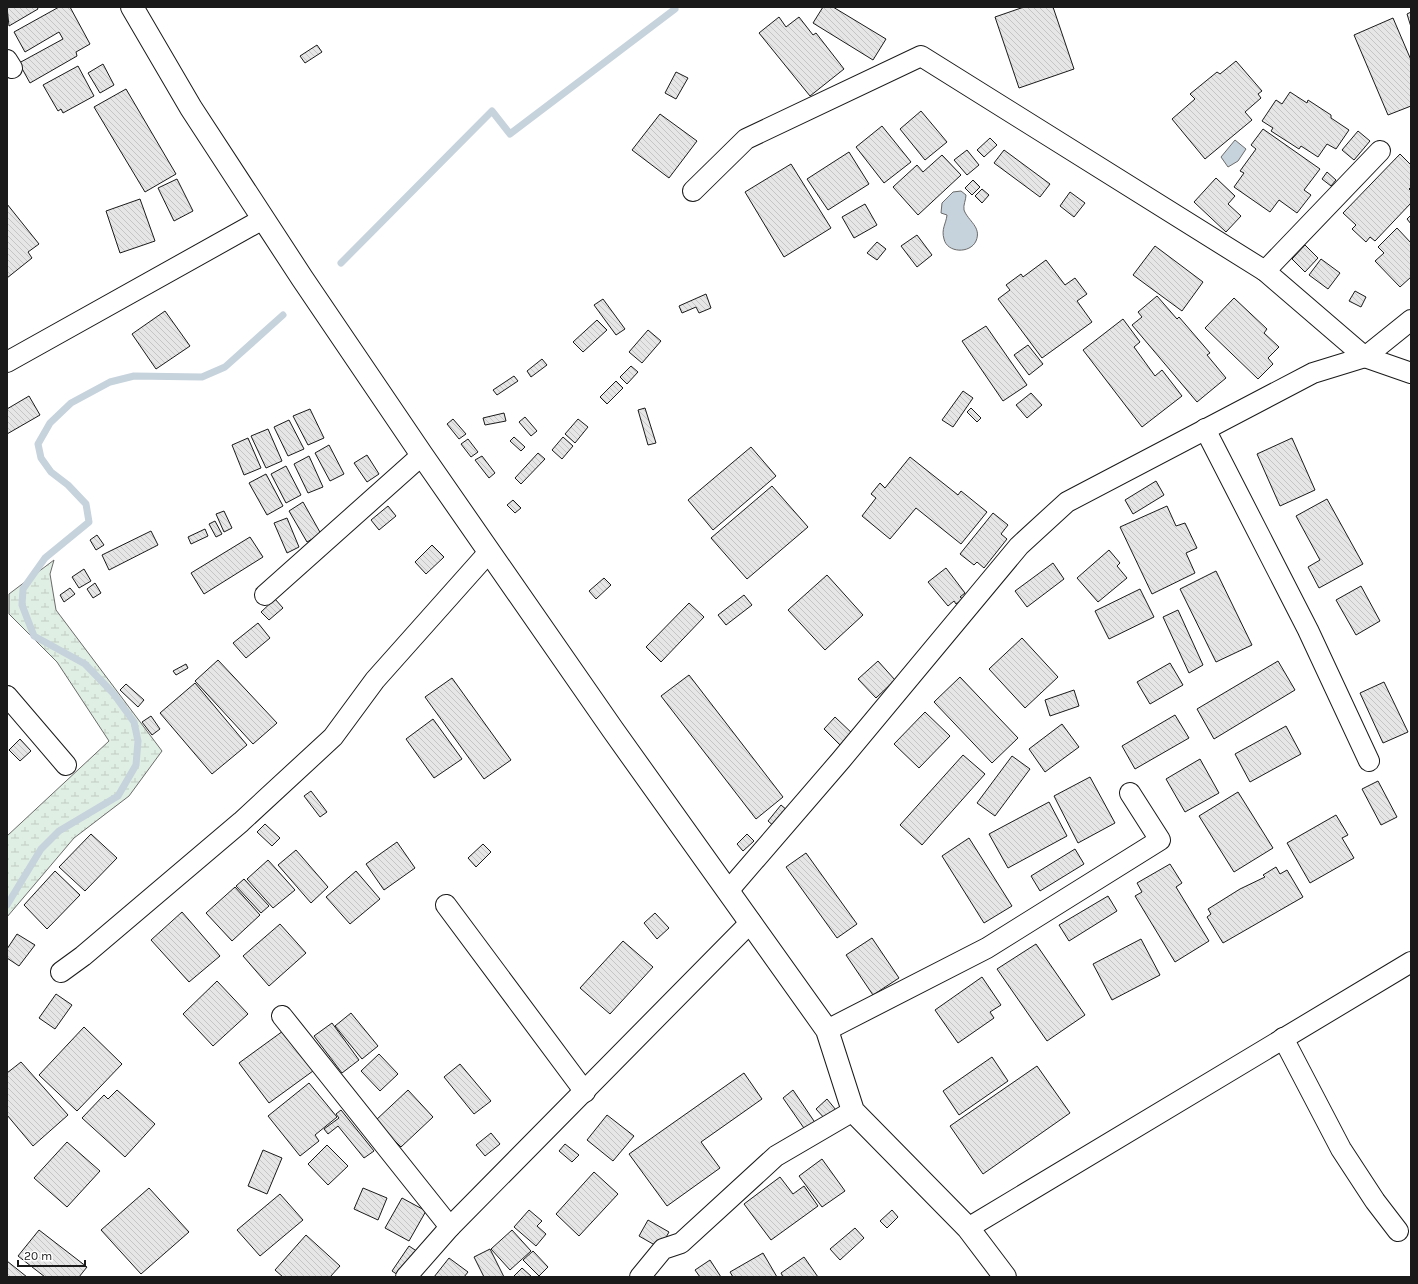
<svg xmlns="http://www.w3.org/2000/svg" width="1418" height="1284" font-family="Karla,sans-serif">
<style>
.wetland{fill:url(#wetland-marsh);stroke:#6a6a6a}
.water{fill:#c6d2dc;stroke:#6a6a6a}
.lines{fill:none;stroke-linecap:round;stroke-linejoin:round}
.stream{stroke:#c6d2dc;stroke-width:7}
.building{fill:url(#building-back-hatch);stroke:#1a1a1a}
.street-casing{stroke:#1a1a1a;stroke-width:22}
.secondary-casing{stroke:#1a1a1a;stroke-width:24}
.street{stroke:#fff;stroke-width:20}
.secondary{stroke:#fff;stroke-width:22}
</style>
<defs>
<pattern id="wetland-marsh" width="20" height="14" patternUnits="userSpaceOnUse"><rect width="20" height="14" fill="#e0efe3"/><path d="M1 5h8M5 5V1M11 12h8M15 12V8" fill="none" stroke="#c0ccc2"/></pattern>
<pattern id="building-back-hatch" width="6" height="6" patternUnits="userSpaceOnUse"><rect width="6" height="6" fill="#e6e6e6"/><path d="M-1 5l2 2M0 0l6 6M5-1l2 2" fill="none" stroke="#c5c5c5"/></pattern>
</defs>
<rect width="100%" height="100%" fill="#fff"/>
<polygon class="wetland" points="54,560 50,574 56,610 162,751 129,796 74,838 7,917 7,836 109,741 57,662 9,614 9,594"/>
<g class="water">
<polygon points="1235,140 1246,149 1238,161 1228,167 1221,157"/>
<path d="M961 191 966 195C966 200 963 205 964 210 968 221 982 227 976 241 970 254 947 253 944 239 941 229 946 224 947 215L941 213 942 203 953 192Z"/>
</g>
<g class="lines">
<g class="stream">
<polyline points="341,263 492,111 510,134 675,9"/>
<polyline points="7,905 41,849 59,831 118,796 136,765 138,741 134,722 113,693 85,664 34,636 22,605 23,589 45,558 89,522 86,504 68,485 51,472 41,458 38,444 50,423 71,403 110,382 134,376 202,377 225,367 283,315"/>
</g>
</g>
<g class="building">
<polygon points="7,7 37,7 38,9 9,26"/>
<polygon points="59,7 70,7 90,44 76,52 77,56 30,83 19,63 63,39 59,32 25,52 14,32"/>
<polygon points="823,7 833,7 886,39 873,60 813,23"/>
<polygon points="1024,7 1053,7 1074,69 1019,88 995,17"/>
<polygon points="1411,12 1411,27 1407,14"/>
<polygon points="779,17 786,27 799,17 813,35 816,33 844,69 810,96 759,33"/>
<polygon points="1393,18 1411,60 1411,106 1388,115 1354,35"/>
<polygon points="317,45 322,52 305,63 300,56"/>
<polygon points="1236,61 1262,91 1258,94 1261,98 1245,112 1252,120 1205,159 1172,119 1195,99 1190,94 1217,72 1220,74"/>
<polygon points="103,64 114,85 100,93 88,73"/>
<polygon points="78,66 94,96 63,113 61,109 58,111 43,85"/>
<polygon points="676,72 688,78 676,99 665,93"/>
<polygon points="126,89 176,174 145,192 94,107"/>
<polygon points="1290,92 1307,103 1308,100 1331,115 1331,118 1349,130 1336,149 1327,144 1318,157 1301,146 1299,149 1271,131 1273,128 1262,121 1276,100 1282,104"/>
<polygon points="921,111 947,142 925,160 900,129"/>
<polygon points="660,114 697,141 669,178 632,150"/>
<polygon points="882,126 911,162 884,183 856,147"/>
<polygon points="1263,129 1320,169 1304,190 1311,195 1297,213 1279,200 1270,212 1234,187 1244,173 1240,171 1256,149 1251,145"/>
<polygon points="1358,131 1370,141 1354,160 1342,150"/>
<polygon points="990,138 997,145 984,157 977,150"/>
<polygon points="967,150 979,165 967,175 954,160"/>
<polygon points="1004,150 1050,184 1040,197 994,163"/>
<polygon points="849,152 869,184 828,210 807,179"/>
<polygon points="1400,154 1411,165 1411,187 1409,189 1411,191 1411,203 1375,241 1370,237 1366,242 1352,229 1356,225 1343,213"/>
<polygon points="942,155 961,175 918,215 893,187 917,165 923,172"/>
<polygon points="791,164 831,228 784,257 745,192"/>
<polygon points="1327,172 1336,180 1331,186 1322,179"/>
<polygon points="1216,178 1235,196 1228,204 1241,216 1226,232 1194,202"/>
<polygon points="177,179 193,211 174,221 158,188"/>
<polygon points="973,180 980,187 972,195 965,188"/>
<polygon points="982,189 989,195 982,203 975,196"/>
<polygon points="1070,192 1085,203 1074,217 1060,206"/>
<polygon points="140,199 155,241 120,253 106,211"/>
<polygon points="7,204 39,244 28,252 32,258 7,278"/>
<polygon points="865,204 877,225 854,238 842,217"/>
<polygon points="1411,215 1411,224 1407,219"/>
<polygon points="1397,228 1411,243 1411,277 1400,287 1375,261 1384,253 1378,247"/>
<polygon points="917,235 932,255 917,267 901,246"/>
<polygon points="877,242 886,249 877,260 867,253"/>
<polygon points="1305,245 1318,258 1305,272 1292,259"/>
<polygon points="1155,246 1203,282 1182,311 1133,275"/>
<polygon points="1321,259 1340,273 1328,289 1309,275"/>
<polygon points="1046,260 1065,285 1075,278 1087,294 1077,301 1092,322 1042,358 998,299 1010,290 1006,285 1021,274 1023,277"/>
<polygon points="1355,291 1366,297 1361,307 1349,301"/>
<polygon points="706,294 711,308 699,313 696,307 682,313 679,306"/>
<polygon points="1157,296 1177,319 1179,317 1210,353 1207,355 1226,378 1197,402 1132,325 1142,317 1138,312"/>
<polygon points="1234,298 1267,329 1264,333 1279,347 1268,358 1273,364 1258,379 1205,328"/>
<polygon points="603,299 625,329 616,335 594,305"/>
<polygon points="165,311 190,346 156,369 132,334"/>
<polygon points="1123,319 1140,342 1134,347 1155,376 1162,370 1182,396 1142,427 1083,350"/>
<polygon points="597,320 607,330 583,352 573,342"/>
<polygon points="986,326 1027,385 1003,401 962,341"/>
<polygon points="648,330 661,341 642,363 629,352"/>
<polygon points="1028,345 1043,364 1029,375 1014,355"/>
<polygon points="542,359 547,365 531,377 527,371"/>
<polygon points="631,366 638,372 627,384 620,377"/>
<polygon points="514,376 518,381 497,395 493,390"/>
<polygon points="616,381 623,388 607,404 600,397"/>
<polygon points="963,391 973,398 953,427 942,420"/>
<polygon points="1031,393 1042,405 1027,418 1016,405"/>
<polygon points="29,396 40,415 7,434 7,409"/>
<polygon points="645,408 656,443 648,445 638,410"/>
<polygon points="971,408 981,418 977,422 967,412"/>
<polygon points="310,409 324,438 308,445 293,416"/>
<polygon points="504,413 506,421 485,425 483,418"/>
<polygon points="525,417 537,431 531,436 519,422"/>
<polygon points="453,419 466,434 459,439 447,424"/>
<polygon points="578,419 588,427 575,443 565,434"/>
<polygon points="289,420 304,449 288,456 274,427"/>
<polygon points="268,429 282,461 266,468 251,436"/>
<polygon points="514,437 525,447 521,451 510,441"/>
<polygon points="563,437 573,446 562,459 552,450"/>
<polygon points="248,438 261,468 244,475 232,445"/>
<polygon points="1292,438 1315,490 1280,506 1257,454"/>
<polygon points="468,439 478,452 471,457 461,444"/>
<polygon points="329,445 344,474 330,481 315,453"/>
<polygon points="751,447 776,476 713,530 688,500"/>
<polygon points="538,453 545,459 521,484 515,478"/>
<polygon points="367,455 379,474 367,482 354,463"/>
<polygon points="309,456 323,487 308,493 294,464"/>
<polygon points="482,456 495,473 489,478 475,460"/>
<polygon points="910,457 958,495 961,491 987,512 961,544 916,508 890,539 862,516 876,498 871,494 880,483 885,488"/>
<polygon points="286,466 301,495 286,503 271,474"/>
<polygon points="266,474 283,506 267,515 249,483"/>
<polygon points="1156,481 1164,495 1133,514 1125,500"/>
<polygon points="772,486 808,527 747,579 711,538"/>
<polygon points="1327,499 1363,564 1319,588 1308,567 1320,560 1296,516"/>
<polygon points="513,500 521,508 515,513 507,505"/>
<polygon points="303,502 321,534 307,542 289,511"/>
<polygon points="388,506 396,516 379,530 371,520"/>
<polygon points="1167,506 1176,526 1185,523 1197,548 1186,553 1195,573 1152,594 1120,527"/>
<polygon points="224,511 232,528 224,532 216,514"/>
<polygon points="993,513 1008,525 1001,534 1007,539 984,568 977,562 974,565 960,554"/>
<polygon points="287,518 299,547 287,553 274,523"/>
<polygon points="215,521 222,534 216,537 209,524"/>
<polygon points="205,529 208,536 191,544 188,537"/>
<polygon points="151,531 158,545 109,570 102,555"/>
<polygon points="97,535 104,545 96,550 90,540"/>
<polygon points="250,537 263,557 204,594 191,573"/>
<polygon points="432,545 444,557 426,574 415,562"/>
<polygon points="1109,550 1120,563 1117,566 1127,578 1098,602 1077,578"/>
<polygon points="1053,563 1064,579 1027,607 1015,591"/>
<polygon points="946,568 965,593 960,597 963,599 956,604 954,601 948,606 928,582"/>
<polygon points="84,569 91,581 79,588 72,577"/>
<polygon points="1216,571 1252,645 1216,662 1180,589"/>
<polygon points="827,575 863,615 825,650 788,610"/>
<polygon points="604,578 611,585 596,599 589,591"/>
<polygon points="95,583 101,593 93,598 87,589"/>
<polygon points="1361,586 1380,621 1356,635 1336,600"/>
<polygon points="70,588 75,594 64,602 60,595"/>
<polygon points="1140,589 1154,617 1109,639 1095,611"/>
<polygon points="744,595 752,605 726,625 718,615"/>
<polygon points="275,599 283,608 269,620 261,612"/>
<polygon points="689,603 704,617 661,662 646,647"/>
<polygon points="1178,610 1203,665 1189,673 1163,617"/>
<polygon points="258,623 270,638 246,658 233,643"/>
<polygon points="1022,638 1058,677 1025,708 989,669"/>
<polygon points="218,660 277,723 253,744 195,681"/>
<polygon points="878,661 895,680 876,698 858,679"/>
<polygon points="1278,661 1295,690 1214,739 1197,709"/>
<polygon points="1170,663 1183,685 1150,704 1137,682"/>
<polygon points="186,664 188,668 176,675 173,671"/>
<polygon points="689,675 783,797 756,819 661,696"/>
<polygon points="960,677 1018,738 992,763 934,702"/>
<polygon points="452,678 511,760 484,779 425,697"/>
<polygon points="1384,682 1408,732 1383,743 1360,693"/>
<polygon points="195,683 247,745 212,774 160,713"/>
<polygon points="126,684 144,700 138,707 120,690"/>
<polygon points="1074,690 1079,706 1050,716 1045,700"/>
<polygon points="925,712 950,736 919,768 894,744"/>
<polygon points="1175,715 1189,738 1135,769 1122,746"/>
<polygon points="151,716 160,729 152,735 142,722"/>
<polygon points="835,717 855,736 843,748 824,729"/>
<polygon points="433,719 462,759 434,778 406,739"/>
<polygon points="1062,724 1079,747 1045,772 1029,749"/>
<polygon points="1286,726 1301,754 1250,782 1235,754"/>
<polygon points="20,739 31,751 20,761 9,750"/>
<polygon points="963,755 985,774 922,845 900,825"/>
<polygon points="1012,756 1030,769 995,816 977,803"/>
<polygon points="1200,759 1219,793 1185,812 1166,779"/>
<polygon points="1090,777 1115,823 1078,843 1054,796"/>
<polygon points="1378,781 1397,817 1381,825 1362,789"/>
<polygon points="311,791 327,812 320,817 304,796"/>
<polygon points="1238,792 1273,848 1234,872 1199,816"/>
<polygon points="1049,802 1067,836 1008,868 989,834"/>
<polygon points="781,805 788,811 775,827 768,821"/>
<polygon points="1336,815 1348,835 1342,838 1354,858 1310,883 1287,843"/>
<polygon points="265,824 280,838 272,846 257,832"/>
<polygon points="91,834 117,858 85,891 59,867"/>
<polygon points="747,834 754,841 743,851 737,844"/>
<polygon points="969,838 1012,906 984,923 942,856"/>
<polygon points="397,842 415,868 384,890 366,864"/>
<polygon points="483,844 491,852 476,867 468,858"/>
<polygon points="1075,849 1084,864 1040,891 1031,876"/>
<polygon points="296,850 328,887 311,903 278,865"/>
<polygon points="806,853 857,924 837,938 786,867"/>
<polygon points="268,860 295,890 273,908 247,879"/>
<polygon points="1170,864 1182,883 1176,887 1209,941 1175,962 1135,896 1142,892 1137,883"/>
<polygon points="1276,867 1280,874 1287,870 1303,897 1223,943 1207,917 1211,914 1208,909 1240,889 1265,877 1263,875"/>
<polygon points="55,871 80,895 47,929 24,905"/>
<polygon points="356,871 380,899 350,924 326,897"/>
<polygon points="244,879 269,906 261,913 236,886"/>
<polygon points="235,887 260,915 232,941 206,913"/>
<polygon points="1108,896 1117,911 1069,941 1059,925"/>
<polygon points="182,912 220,956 189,982 151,940"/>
<polygon points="655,913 669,928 657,939 644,923"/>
<polygon points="280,924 306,953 269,986 243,956"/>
<polygon points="17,934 35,945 19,966 7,958 7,949"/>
<polygon points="872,938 899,978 873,995 846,955"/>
<polygon points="1141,939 1160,975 1112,1000 1093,964"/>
<polygon points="623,941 653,967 610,1014 580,988"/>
<polygon points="1036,944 1085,1015 1047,1041 997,969"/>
<polygon points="982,977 1001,1005 990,1012 994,1018 958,1043 935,1010"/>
<polygon points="217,981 248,1014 213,1046 183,1014"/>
<polygon points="56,994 72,1005 55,1029 39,1018"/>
<polygon points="351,1013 378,1046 362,1059 335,1026"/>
<polygon points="332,1023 359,1060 342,1073 314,1036"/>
<polygon points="84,1027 122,1064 77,1111 39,1075"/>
<polygon points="283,1031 313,1071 269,1103 239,1063"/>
<polygon points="379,1054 398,1074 380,1091 361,1071"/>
<polygon points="992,1057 1008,1081 959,1115 943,1091"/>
<polygon points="21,1062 68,1115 33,1146 7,1115 7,1073"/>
<polygon points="460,1064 491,1101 474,1114 444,1077"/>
<polygon points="1037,1066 1070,1113 983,1174 950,1126"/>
<polygon points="744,1073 762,1099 701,1142 720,1168 667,1206 629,1154"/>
<polygon points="309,1083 337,1117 315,1135 319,1141 300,1156 268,1116"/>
<polygon points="117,1090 155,1124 125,1157 82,1118 104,1095 108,1099"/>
<polygon points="408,1090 433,1117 401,1147 375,1121"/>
<polygon points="793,1090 816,1124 806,1131 783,1098"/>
<polygon points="827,1099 836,1110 826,1120 816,1109"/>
<polygon points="341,1110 374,1151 364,1158 338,1126 328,1134 324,1129 339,1118 336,1114"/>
<polygon points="607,1115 634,1136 613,1161 587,1140"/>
<polygon points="491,1133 500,1144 485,1156 476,1145"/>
<polygon points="67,1142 100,1171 67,1207 34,1178"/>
<polygon points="565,1144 579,1155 572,1162 559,1151"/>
<polygon points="327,1145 348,1166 328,1185 308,1164"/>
<polygon points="263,1150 282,1158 267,1194 248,1186"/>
<polygon points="822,1159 845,1191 822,1207 799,1176"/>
<polygon points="594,1172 618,1194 579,1236 556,1214"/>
<polygon points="780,1177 793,1194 804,1186 818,1206 771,1240 744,1204"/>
<polygon points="149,1188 189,1232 141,1274 101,1230"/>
<polygon points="363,1188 387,1198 378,1220 354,1209"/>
<polygon points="280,1194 303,1220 260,1256 237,1230"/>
<polygon points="402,1198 426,1211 409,1241 385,1228"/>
<polygon points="529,1210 542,1221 537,1226 546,1234 536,1246 514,1227"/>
<polygon points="892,1210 898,1217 887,1228 880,1221"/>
<polygon points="648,1220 669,1232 660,1248 639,1236"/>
<polygon points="855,1228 864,1238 840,1260 830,1249"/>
<polygon points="39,1230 87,1267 79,1277 45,1277 18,1256"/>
<polygon points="512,1230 531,1251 510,1270 491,1249"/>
<polygon points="306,1235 340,1266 330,1277 283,1277 275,1270"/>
<polygon points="409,1246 418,1252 401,1277 392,1271"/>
<polygon points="490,1249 504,1277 484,1277 474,1257"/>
<polygon points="533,1251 548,1267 539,1276 523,1260"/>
<polygon points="763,1253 777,1277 733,1277 730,1272"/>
<polygon points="804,1257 818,1277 783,1277 781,1273"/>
<polygon points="449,1258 468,1272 464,1277 434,1277"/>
<polygon points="710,1260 721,1277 700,1277 695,1270"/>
<polygon points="7,1261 27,1277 7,1277"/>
<polygon points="522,1268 532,1277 513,1277"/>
</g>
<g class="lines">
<defs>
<g id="street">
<polyline points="7,60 12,68"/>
<polyline points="693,191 746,139 921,56 1265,271 1365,357 1411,373"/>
<polyline points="1265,271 1380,151"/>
<polyline points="7,362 263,219"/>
<polyline points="1205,429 1308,630 1369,761"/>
<polyline points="265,595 422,455"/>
<polyline points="7,696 66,765"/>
<polyline points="728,891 841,760 1019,546 1067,502 1313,373 1365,357 1411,320"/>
<polyline points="446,905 585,1092"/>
<polyline points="61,972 83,956 241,822 333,737 375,680 489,552"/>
<polyline points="282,1016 450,1227"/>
<polyline points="827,1030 987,948 1160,840 1130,793"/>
<polyline points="1283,1038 1341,1149 1375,1201 1398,1231"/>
<polyline points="968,1228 1411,962"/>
<polyline points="406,1277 450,1227 751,922"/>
<polyline points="640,1277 663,1249 681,1243 776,1156 853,1111"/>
</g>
<polyline id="secondary" points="132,7 191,108 302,278 422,455 613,730 827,1030 853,1111 968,1228 1005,1277"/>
</defs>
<use href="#street" class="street-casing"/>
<use href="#secondary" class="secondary-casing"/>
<use href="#street" class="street"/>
<use href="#secondary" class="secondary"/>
</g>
<rect width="1418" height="1284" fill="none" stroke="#1a1a1a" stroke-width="16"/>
<path d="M18 1260v6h67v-6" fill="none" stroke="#1a1a1a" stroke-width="2"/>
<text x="24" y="1260" font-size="12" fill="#1a1a1a" stroke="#ffffff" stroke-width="3" paint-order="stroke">20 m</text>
</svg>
